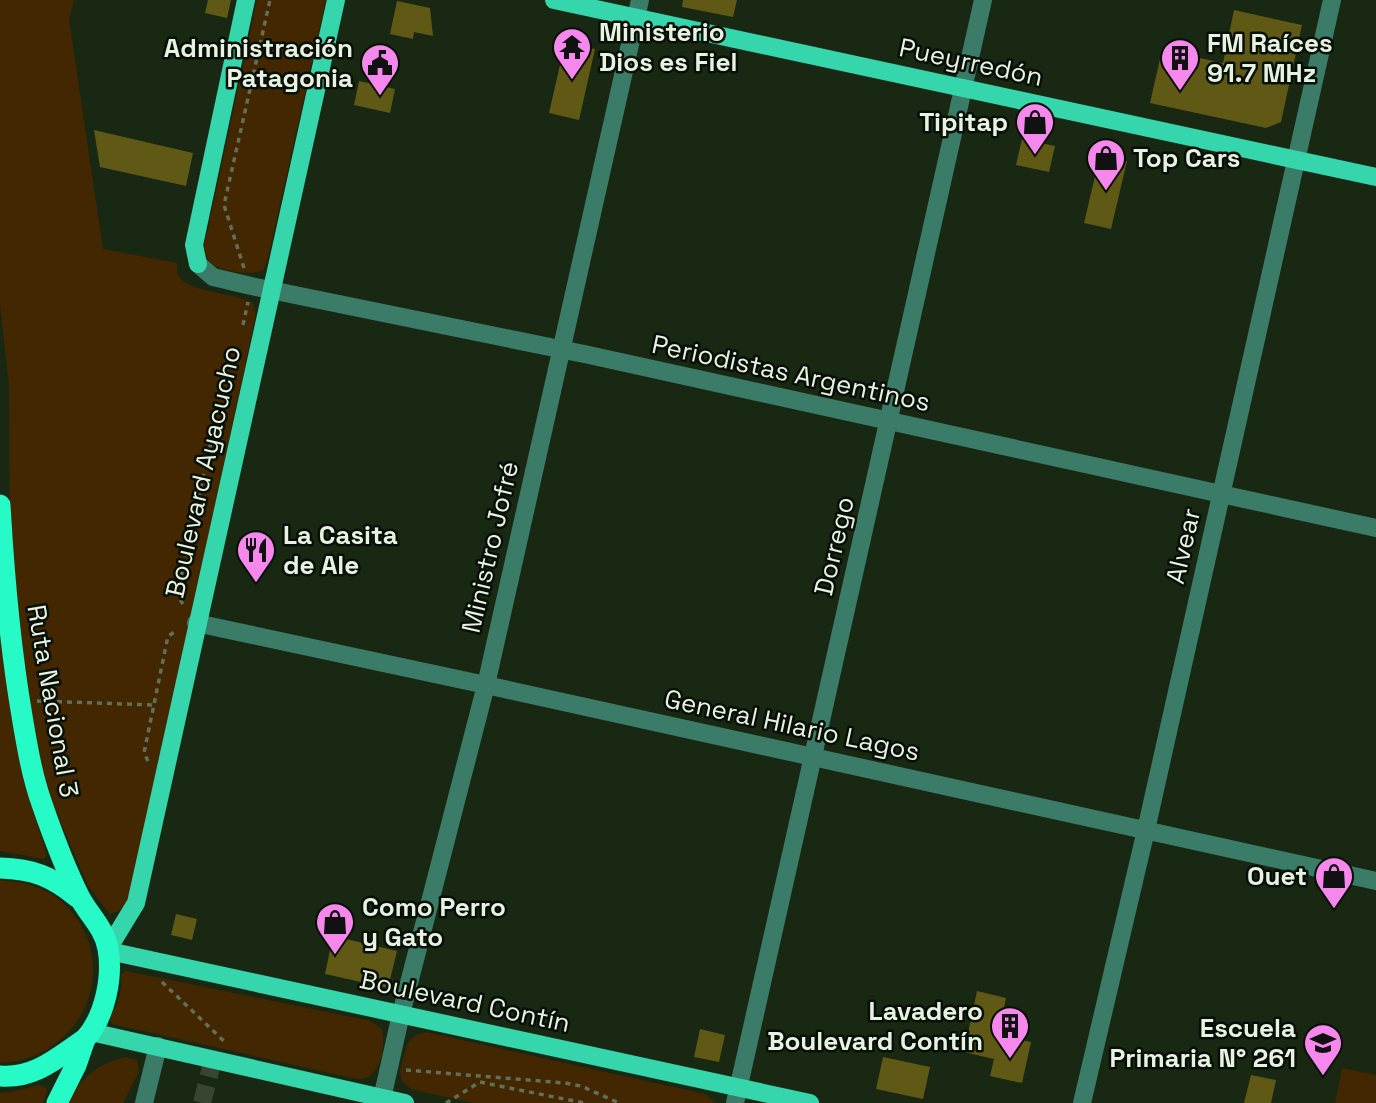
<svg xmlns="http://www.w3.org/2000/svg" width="1376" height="1103" font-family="'Space Grotesk',sans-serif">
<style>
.green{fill:#432700}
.building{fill:#5f5915}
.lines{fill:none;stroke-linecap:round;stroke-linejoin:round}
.minor-tunnel{stroke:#384631;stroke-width:18;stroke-dasharray:18 9;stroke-linecap:butt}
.path{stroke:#616f5b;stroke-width:3.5;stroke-dasharray:5 5;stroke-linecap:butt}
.minor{stroke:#3a7c67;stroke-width:18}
.major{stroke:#35d6ac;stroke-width:18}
.highway{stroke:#26fac7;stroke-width:21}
.labels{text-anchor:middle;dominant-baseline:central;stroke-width:5;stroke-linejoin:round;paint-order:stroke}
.poi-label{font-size:26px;font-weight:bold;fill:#e7f2e3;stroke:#080f06;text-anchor:start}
.street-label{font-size:26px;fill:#e7f2e3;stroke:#080f06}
</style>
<rect width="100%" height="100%" fill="#192812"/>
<g class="green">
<path d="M0 0H74L69 19 103 249 177 263C177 269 177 275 181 279 195 293 234 293 253 303L256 314 131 896C126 906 121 912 110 914L88 886 49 795 39 760 21 649 10 535 9 386 0 304Z"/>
<path d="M257 0H326L267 262 263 270C252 276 221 272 211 263 206 258 206 253 204 247Z"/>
<polygon points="0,624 24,781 47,855 44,859 0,851"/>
<path d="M0 880C19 882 39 885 56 897 127 952 89 1059 0 1063Z"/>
<path d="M126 971 371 1021 382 1029C385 1043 383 1069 368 1077 365 1079 360 1078 357 1079L112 1024 109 1019C118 1003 123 993 121 974Z"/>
<polygon points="426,1032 705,1094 716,1103 472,1103 411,1089 402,1081 400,1071 407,1044 414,1036"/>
<path d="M126 1057 137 1060 139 1072 123 1103H68C81 1076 98 1064 126 1057Z"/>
<polygon points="1342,1068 1376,1075 1376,1103 1335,1103"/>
<polygon points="39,1085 45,1086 47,1090 43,1103 0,1103 0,1093 11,1092"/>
</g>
<g class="building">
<polygon points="208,0 231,0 227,18 205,13"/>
<polygon points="683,0 737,0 733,17 682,7"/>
<polygon points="397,1 430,8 433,36 414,32 413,39 390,34"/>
<polygon points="1234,10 1302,25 1281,122 1266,128 1150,103 1162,50 1223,63"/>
<polygon points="565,43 595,49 579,120 549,113"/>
<polygon points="359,81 395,89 390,113 354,105"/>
<polygon points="94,130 193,153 186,186 100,167"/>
<polygon points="1022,139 1055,146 1049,172 1016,165"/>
<polygon points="1100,155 1127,161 1111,229 1084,223"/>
<polygon points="176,914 197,919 192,940 171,935"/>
<polygon points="333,936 397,951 388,988 325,974"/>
<polygon points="977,991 1006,998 998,1035 1031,1042 1022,1083 990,1076 994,1059 964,1052"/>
<polygon points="700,1029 725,1035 719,1062 694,1057"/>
<polygon points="883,1057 930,1067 923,1099 876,1089"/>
<polygon points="1251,1075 1276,1080 1271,1103 1244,1103"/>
</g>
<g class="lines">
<polyline class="minor-tunnel" points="202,1103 213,1059"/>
<g class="path">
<polyline points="244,268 224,205 270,0"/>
<polyline points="243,325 248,302"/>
<polyline points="183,604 177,595 210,446 223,418"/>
<polyline points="37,701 155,705"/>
<polyline points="148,761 144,753 168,636 178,630"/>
<polyline points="162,982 227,1044"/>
<polyline points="406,1070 565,1083 581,1086 619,1103"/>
<polyline points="446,1103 480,1082 584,1103"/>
</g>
<g class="minor">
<polyline points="198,264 213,277 251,286 589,355 1376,528"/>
<polyline points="196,623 486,685 1376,881"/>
<polyline points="144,1103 158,1046"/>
<polyline points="381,1103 401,1014 486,685 640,0"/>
<polyline points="735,1103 983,0"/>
<polyline points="1082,1103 1146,830 1332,0"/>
</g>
<g class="major">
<polyline points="554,0 1376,177"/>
<polyline points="198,264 194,245 246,0"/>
<polyline points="108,949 136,903 336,0"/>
<polyline points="109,951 810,1103"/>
<polyline points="91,1032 405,1103"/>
</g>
<g class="highway">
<path d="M0 505C4 576 10 646 22 716 27 746 32 776 42 804 53 836 65 868 80 898 89 915 105 929 108 949 113 977 105 1017 85 1039 58 1057 35 1079 0 1076"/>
<path d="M0 868C33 869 51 876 77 897"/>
<polyline points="57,1103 76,1065 85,1039"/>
</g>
</g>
<defs>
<symbol id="temple-pin" viewBox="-11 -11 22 30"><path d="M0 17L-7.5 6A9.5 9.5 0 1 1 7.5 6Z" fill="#f688ed" stroke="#080f06"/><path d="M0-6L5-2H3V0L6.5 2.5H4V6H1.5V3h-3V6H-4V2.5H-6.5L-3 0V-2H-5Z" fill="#111"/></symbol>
<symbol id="building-pin" viewBox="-11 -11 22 30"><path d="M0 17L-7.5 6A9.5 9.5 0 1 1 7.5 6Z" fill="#f688ed" stroke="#080f06"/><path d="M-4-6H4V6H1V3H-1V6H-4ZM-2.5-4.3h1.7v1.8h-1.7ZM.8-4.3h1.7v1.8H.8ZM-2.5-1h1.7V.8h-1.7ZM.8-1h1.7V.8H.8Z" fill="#111"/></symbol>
<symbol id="civic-pin" viewBox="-11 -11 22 30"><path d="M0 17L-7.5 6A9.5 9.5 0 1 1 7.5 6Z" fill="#f688ed" stroke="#080f06"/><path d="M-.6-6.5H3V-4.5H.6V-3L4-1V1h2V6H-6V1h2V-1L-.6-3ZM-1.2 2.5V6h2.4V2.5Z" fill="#111"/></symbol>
<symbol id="shop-pin" viewBox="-11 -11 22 30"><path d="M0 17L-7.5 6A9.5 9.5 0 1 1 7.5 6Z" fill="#f688ed" stroke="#080f06"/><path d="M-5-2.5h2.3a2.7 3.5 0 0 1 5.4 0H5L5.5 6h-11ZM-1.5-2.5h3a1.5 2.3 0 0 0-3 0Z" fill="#111"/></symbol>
<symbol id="restaurant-pin" viewBox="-11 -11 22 30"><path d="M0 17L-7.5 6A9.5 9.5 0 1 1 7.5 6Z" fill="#f688ed" stroke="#080f06"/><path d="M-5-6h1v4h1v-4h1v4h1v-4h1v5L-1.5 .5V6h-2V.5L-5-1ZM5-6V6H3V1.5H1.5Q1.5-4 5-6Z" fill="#111"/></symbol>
<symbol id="school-pin" viewBox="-11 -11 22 30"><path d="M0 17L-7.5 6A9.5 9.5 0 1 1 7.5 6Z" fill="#f688ed" stroke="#080f06"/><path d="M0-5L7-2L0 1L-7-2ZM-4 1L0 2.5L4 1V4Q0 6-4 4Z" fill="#111"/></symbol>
</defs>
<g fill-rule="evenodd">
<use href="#temple-pin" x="550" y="25" width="44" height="60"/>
<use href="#building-pin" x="1158" y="36" width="44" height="60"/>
<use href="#civic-pin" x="358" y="41" width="44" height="60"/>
<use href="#shop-pin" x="1013" y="100" width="44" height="60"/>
<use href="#shop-pin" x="1084" y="136" width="44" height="60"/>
<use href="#restaurant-pin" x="234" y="528" width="44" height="60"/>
<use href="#shop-pin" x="1312" y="854" width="44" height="60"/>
<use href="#shop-pin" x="313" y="900" width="44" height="60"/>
<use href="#building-pin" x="988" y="1004" width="44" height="60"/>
<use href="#school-pin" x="1301" y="1021" width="44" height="60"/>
</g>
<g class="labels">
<g class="poi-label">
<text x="599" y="32">Ministerio<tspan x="599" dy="30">Dios es Fiel</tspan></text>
<text x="1207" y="43">FM Raíces<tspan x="1207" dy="30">91.7 MHz</tspan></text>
<text x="353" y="48" text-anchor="end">Administración<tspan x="353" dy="30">Patagonia</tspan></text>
<text x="1008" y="122" text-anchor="end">Tipitap</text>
<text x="1133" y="158">Top Cars</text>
<text x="283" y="535">La Casita<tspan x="283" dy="30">de Ale</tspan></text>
<text x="1307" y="876" text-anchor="end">Ouet</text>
<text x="362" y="907">Como Perro<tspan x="362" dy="30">y Gato</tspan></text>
<text x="983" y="1011" text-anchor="end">Lavadero<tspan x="983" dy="30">Boulevard Contín</tspan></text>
<text x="1296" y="1028" text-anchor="end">Escuela<tspan x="1296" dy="30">Primaria N° 261</tspan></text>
</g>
<g class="street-label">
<text transform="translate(971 62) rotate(12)">Pueyrredón</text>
<text transform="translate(791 373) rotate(12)">Periodistas Argentinos</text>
<text transform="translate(203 472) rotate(-77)">Boulevard Ayacucho</text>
<text transform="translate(834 546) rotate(-77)">Dorrego</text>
<text transform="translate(1183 546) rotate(-77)">Alvear</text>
<text transform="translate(490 547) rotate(-77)">Ministro Jofré</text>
<text transform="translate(53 701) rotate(80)">Ruta Nacional 3</text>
<text transform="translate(792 725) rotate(12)">General Hilario Lagos</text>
<text transform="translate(465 1001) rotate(12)">Boulevard Contín</text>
</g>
</g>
</svg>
